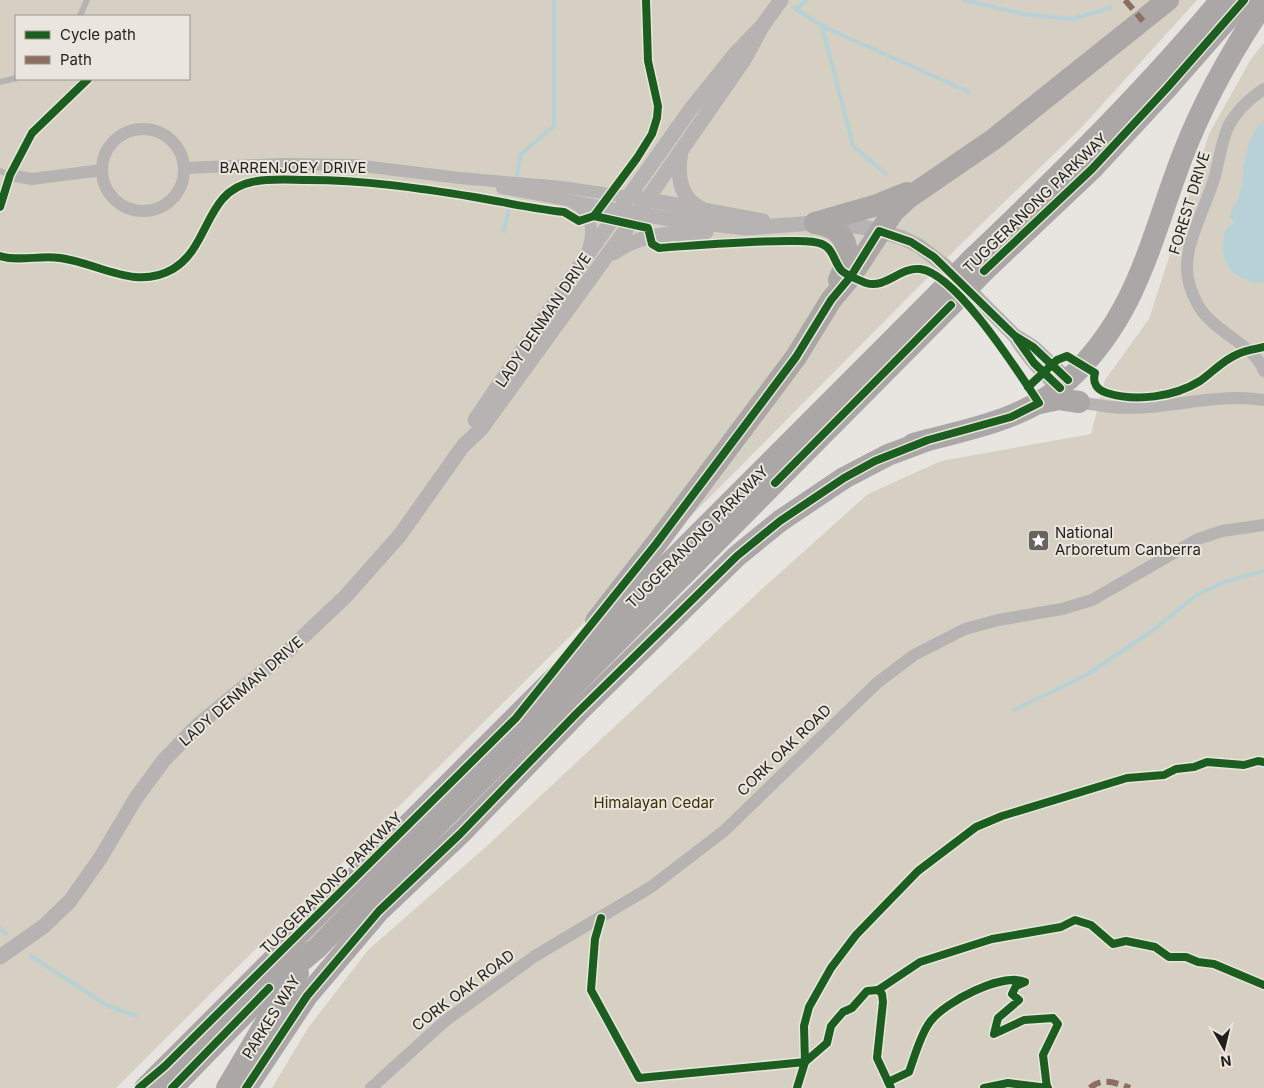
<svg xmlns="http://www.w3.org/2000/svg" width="1264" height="1088" font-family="Inter,sans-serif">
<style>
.green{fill:#d6d0c2;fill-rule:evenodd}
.water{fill:#b7d1d7}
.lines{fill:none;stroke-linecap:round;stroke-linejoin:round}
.stream{stroke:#b7d1d7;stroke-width:4}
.path{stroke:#adabaa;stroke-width:2.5;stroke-dasharray:4 2.5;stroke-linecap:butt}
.service{stroke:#b5b4b3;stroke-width:6}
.minor{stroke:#b5b4b3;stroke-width:12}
.tertiary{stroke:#b5b4b3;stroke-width:15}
.motorway{stroke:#aaa7a6;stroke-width:22}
.motorway-bridge{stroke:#aaa7a6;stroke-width:22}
.quiet{stroke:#8d6e63;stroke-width:6;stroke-dasharray:12 6;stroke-linecap:butt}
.cycleway-casing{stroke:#eae6dd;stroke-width:11}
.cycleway{stroke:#1b5e20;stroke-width:8}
.labels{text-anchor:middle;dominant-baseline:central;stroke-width:4;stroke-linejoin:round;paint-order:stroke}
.street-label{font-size:15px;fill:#201f1b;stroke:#eae6dd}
.poi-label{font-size:15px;fill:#201f1b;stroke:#eae6dd;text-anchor:start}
.park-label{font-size:15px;fill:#3d2f06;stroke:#eae6dd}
</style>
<rect width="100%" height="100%" fill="#e7e5e0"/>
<g class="green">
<path d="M0 0H1197L1082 127 964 241 732 475 116 1088H0ZM16 16H189V79H16Z"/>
<polygon points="1264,43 1264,1088 272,1088 308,1028 368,950 488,845 762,589 868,494 941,461 1091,434 1105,380 1149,319 1209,134 1251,59"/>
</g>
<path class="water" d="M1264 121V283C1231 282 1214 259 1227 226L1230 227 1234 221 1229 217C1233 208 1239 199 1241 189 1246 163 1243 140 1264 121Z"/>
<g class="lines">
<g class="stream">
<polyline points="964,0 1023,14 1073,19 1110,8"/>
<polyline points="793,7 822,26 853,146 886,174"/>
<polyline points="797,9 806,0"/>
<polyline points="822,26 969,92"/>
<polyline points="517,175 521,154 554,126 554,0"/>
<polyline points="504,231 509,209"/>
<polyline points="1014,710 1088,674 1152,631 1198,594 1224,582 1264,571"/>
<polyline points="0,928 6,934"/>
<polyline points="31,956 108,1006 137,1016"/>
</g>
<polyline class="path" points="984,1088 1008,1083 1047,1088"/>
<g class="service">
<polyline points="80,16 87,0"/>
<polyline points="0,82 16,78"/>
<polyline points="0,171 10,175"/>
</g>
<g class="minor">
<path d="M1264 89C1249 99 1236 111 1228 127 1221 143 1219 162 1214 179 1206 206 1186 241 1187 269 1187 281 1192 294 1198 305 1214 333 1255 345 1264 371"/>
<circle cx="143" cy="170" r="41"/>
<polyline points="185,168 282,164 354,165 460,178 562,187 630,197"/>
<polyline points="10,175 32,179 102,170"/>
<polyline points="502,188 621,210"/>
<path d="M573 203C593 213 594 233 587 252"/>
<path d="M1076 400C1083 404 1090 404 1098 405 1153 416 1208 391 1264 400"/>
<polyline points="371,1088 445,1021 535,956 651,887 724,831 877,683 914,655 965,629 998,620 1062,609 1092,600 1198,539 1222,531 1264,525"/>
</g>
<g class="tertiary">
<path d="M681 151C677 173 678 198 702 209"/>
<polyline points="638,198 763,221"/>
<path d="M621 210 668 219 746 228 815 223 840 224 868 228 903 238 919 246 945 266 1015 336 1033 347 1068 380 1060 388C1042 373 1027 356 1015 336"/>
<path d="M613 253C644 232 670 234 706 232"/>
<polyline points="475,420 583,261 690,110 735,54 763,25 781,0"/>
<polyline points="0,957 44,926 70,901 101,857 136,798 164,760 198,725 289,650 346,596 400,535 463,446 481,429 630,224 744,60 763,25"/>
</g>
<g class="motorway">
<polyline points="815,223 877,205 907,193"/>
<path d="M815 223C850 229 852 252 839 280"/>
<path d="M972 259C1059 176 1144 92 1221 0"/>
<polyline points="984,271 1092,169 1167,88 1244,0"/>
<path d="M1068 380C1137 316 1150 241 1182 157 1203 102 1231 52 1264 3"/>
<polyline points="1040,403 1059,399 1079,402"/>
<path d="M913 444C964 430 1017 422 1060 388"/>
<polyline points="596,621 656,544 796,357 831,300 851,276 893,212 908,198 994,139 1168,0"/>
<polyline points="145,1088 939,293"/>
<polyline points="172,1088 269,988 317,948 581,678 951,305"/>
<polyline points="227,1088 275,1007 298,973"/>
<polyline points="246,1088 307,996 379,911 460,834 577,713 737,556 780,521 844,478 888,455 928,440"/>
</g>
<g class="motorway-bridge">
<polyline points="939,293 972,259"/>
<polyline points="951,305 984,271"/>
</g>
<g class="quiet">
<polyline points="1125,0 1143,21"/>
<path d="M1090 1088C1102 1077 1117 1083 1130 1088"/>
</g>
<defs>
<g id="cycleway">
<polyline points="0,207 10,175 32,133 88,79"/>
<path d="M0 256C20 262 39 255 60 258 99 263 135 291 173 269 210 247 205 191 252 182 270 178 290 180 308 180 364 180 419 188 474 197 504 202 534 209 564 212L579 221 594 216 637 158 652 134 657 118 658 106 648 61 646 0"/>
<polyline points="984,271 1092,169 1167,88 1244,0"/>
<polyline points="1017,339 1034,363 1060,388"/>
<path d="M1028 387 1057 360 1067 356 1095 373C1092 383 1097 390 1107 393 1136 402 1174 397 1200 381 1213 372 1223 360 1238 354 1246 350 1256 349 1264 347"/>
<polyline points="775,483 951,305"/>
<polyline points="601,918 595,939 591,990 639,1078 805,1062 827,1043 831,1026 843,1012 852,1008 867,991 878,990"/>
<polyline points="878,990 920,962 992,939 1061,927 1075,920 1091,925 1113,944 1126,941 1155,947 1169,957 1186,957 1198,962 1214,964 1264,985"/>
<polyline points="878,990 882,994 883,1002 877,1058 891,1088"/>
<path d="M888 1082 909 1072C915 1056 920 1035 930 1022 944 1002 1003 972 1025 982L1016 986 1012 994 1019 1000 998 1018 994 1034 1024 1020 1053 1018 1058 1024 1043 1055 1047 1088"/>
<polyline points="139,1088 165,1066 516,718 656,544 743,428 796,357 831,300 851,276 879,231 911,242 934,257 1015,336 1033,347 1068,380"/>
<polyline points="172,1088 269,988"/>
<path d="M246 1088 307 996 379 911 460 834 577 713 737 556 780 521 844 478 875 461 928 440 1011 417 1039 403C1019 373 956 273 920 269 900 267 886 289 866 283 859 280 848 276 842 271 834 263 834 249 822 244 813 240 799 241 788 241 745 241 702 245 659 248L652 244 648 228 594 216"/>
<polyline points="797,1088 805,1062 804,1026 809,1007 831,968 856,935 918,871 976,827 1002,816 1127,778 1164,775 1176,769 1194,767 1207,762 1244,765 1258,761 1264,762"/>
<polyline points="984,1088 1008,1083 1048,1088"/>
</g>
</defs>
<use href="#cycleway" class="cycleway-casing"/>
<use href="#cycleway" class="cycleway"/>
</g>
<defs>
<symbol id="sight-square" viewBox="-11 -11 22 22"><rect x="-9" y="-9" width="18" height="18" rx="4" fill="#666460" stroke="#eae6dd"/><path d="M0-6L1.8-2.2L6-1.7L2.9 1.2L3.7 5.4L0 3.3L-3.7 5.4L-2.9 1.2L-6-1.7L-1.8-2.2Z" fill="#fff"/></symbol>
</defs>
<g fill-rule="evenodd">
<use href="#sight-square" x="1026" y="528" width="25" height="25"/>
</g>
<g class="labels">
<g class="street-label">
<text x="293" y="167">BARRENJOEY DRIVE</text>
<text transform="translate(1035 203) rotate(-44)">TUGGERANONG PARKWAY</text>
<text transform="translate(1189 203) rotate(-73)">FOREST DRIVE</text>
<text transform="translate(543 320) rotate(-56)">LADY DENMAN DRIVE</text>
<text transform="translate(697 537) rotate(-45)">TUGGERANONG PARKWAY</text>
<text transform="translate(241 691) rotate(-41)">LADY DENMAN DRIVE</text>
<text transform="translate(784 750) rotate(-44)">CORK OAK ROAD</text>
<text transform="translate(331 883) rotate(-45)">TUGGERANONG PARKWAY</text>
<text transform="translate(463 990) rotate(-37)">CORK OAK ROAD</text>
<text transform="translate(271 1017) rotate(-58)">PARKES WAY</text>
</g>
<g class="poi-label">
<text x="1055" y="532">National<tspan x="1055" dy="17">Arboretum Canberra</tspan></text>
</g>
<g class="park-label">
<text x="654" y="802">Himalayan Cedar</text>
</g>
</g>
<rect x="15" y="15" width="175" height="65" fill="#eae6dd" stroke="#99968f"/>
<rect x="25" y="31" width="25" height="8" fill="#1b5e20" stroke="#99968f"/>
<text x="60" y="40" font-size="15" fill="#201f1b">Cycle path</text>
<rect x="25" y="56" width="25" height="8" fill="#8d6e63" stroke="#99968f"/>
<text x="60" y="65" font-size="15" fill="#201f1b">Path</text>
<g transform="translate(1224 1048) rotate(172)" stroke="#eae6dd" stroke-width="4" paint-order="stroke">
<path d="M0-4L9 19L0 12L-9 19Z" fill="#201f1b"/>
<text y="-8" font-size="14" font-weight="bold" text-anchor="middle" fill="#201f1b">N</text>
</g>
</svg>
